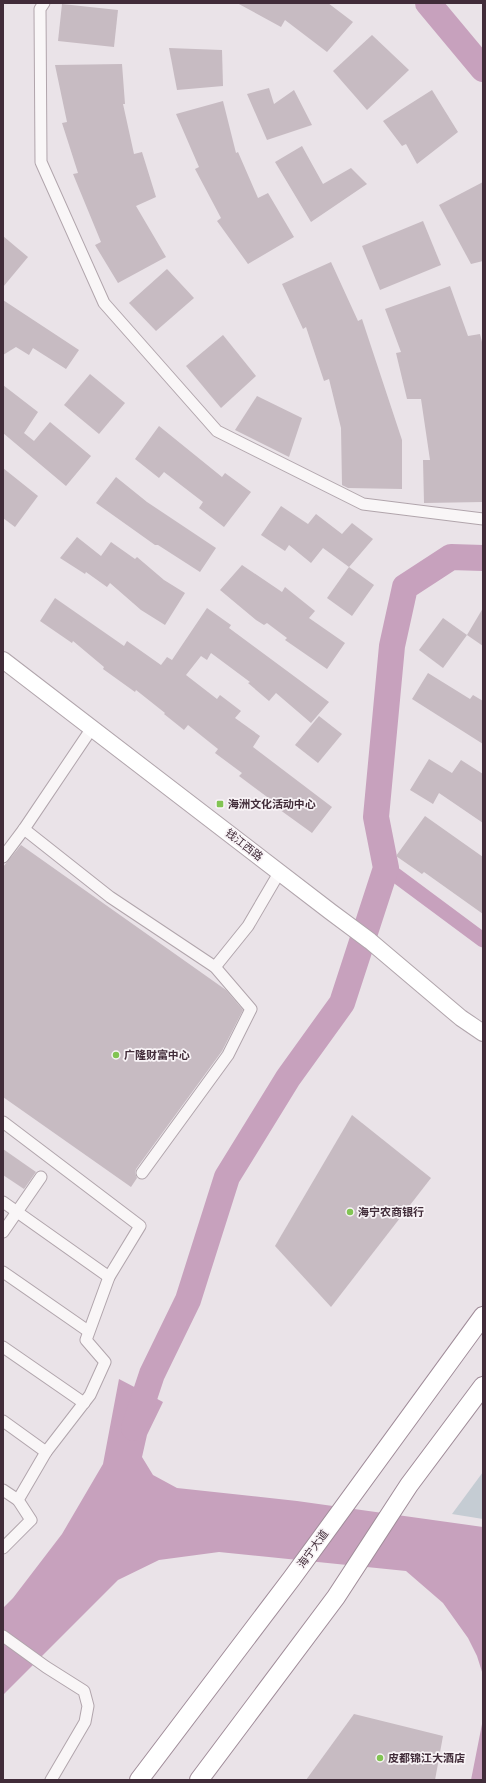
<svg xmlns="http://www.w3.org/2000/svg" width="486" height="1783" font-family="'Fira Sans Condensed','Noto Sans SC',sans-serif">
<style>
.green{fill:#c5ccd3}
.water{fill:#c7a1bd}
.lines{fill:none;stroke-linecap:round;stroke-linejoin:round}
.canal{stroke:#c7a1bd;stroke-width:15}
.river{stroke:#c7a1bd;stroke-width:26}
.building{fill:#c7bbc2}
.minor-casing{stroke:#b1a5ac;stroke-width:13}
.secondary-casing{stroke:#b1a5ac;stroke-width:18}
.trunk-casing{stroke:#a08c99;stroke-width:20}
.minor{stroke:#f9f6f7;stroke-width:11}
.secondary{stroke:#fff;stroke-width:16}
.trunk{stroke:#fff;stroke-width:18}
.poi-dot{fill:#82c453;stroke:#f8f3f6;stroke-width:1.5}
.labels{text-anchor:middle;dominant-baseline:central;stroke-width:3.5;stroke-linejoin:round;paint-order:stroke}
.poi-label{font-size:11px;font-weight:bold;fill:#412c39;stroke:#f8f3f6;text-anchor:start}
.street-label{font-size:11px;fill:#412c39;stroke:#f8f3f6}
</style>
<rect width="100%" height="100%" fill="#eae3e8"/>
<polygon class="green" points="483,1472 483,1519 452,1514"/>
<g class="water">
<polygon points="119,1379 163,1402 147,1435 142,1457 153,1475 177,1488 297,1501 483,1527 483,1675 477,1656 468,1638 443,1603 406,1571 219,1552 159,1560 118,1580 3,1695 3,1608 13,1598 62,1534 103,1464"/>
<polygon points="483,1717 483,1780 471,1780 482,1724"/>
</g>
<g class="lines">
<polyline class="canal" points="386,868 483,940"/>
<g class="river">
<polyline points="428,3 483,69"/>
<polyline points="134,1428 152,1374 188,1300 227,1177 288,1078 342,1003 386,868 376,817 392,646 405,587 451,557 483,558"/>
</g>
</g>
<g class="building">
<polygon points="237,3 328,3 353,22 327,52 285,20 281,27"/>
<polygon points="62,4 118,10 114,47 58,41"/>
<polygon points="372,35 409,70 367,110 333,71"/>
<polygon points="169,48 222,50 223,86 177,90"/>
<polygon points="122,64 125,104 123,104 134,154 142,152 156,197 136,206 166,257 118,283 95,245 101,242 73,174 78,173 62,123 67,122 55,65"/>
<polygon points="269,88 274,104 294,90 312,125 267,140 247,94"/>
<polygon points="432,90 458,132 417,164 406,144 402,146 383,121"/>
<polygon points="223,101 236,153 238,152 258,198 268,193 294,237 248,264 217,221 221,218 195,169 199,167 176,114"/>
<polygon points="302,146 323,184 351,168 367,184 311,222 275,162"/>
<polygon points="483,182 483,261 471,264 439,205"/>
<polygon points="423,221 441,265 380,290 362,246"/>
<polygon points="3,236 28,257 3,287"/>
<polygon points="331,262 358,321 362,319 402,440 402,489 348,488 342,485 341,428 329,379 324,381 306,327 303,329 282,284"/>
<polygon points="167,269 194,298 156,331 129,303"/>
<polygon points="450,286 468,336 480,334 483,346 483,502 424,503 423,460 430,460 421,399 407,399 396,353 401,352 385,309"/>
<polygon points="3,300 79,350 66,369 33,348 29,355 16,347 3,355"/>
<polygon points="223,335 256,376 221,408 186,366"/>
<polygon points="90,374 125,403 99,434 64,405"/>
<polygon points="3,385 38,412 24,433 34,441 50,422 91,456 66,486 3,433"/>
<polygon points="257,396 302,418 289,457 235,430"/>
<polygon points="159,426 222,477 225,473 251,492 224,527 199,508 203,502 164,472 159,478 135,459"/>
<polygon points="3,468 38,496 15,527 3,518"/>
<polygon points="116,477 147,502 216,548 200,572 158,545 155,545 96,503"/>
<polygon points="281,506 308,524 316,514 342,534 352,523 373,539 349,567 323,548 311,563 289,545 285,551 261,535"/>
<polygon points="77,537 101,556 111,542 135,559 137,557 164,580 185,593 165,625 141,610 110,583 107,587 86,572 85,574 60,558"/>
<polygon points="242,565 282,592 285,587 315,611 309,618 345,643 327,669 285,640 287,638 267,623 264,625 256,620 220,590"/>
<polygon points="349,567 374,585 352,616 327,598"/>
<polygon points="55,598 124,646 127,641 161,665 167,657 172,660 207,608 231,625 229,628 329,702 311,723 276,693 269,701 248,683 250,682 211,653 207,660 201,656 186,675 217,699 220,695 241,711 235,718 260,736 253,747 332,807 312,833 276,807 278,805 239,776 242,773 215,753 218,749 188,725 184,730 164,714 165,713 136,690 135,692 103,669 104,667 73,641 72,643 40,621"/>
<polygon points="483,608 483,646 467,635"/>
<polygon points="443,618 467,635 443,668 419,650"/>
<polygon points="428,673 470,699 473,695 483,701 483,744 412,699"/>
<polygon points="319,716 342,734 318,763 295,745"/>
<polygon points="429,759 452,773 461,760 483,774 483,823 439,793 433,804 410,790"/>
<polygon points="425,816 483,857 483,914 424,872 422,874 396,856"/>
<polygon points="21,845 226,990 243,1010 222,1051 136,1169 135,1173 137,1178 131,1187 3,1097 3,867"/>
<polygon points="352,1115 431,1178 331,1307 275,1246"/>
<polygon points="3,1149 36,1172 24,1189 3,1175"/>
<polygon points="354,1714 443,1736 435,1780 306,1780"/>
</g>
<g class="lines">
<defs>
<g id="minor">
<polyline points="44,3 40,9 41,162 104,303 217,431 363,504 483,519"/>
<polyline points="24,829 110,897 215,967 251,1009 228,1055 142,1173"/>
<polyline points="3,857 24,829 92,728"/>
<polyline points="215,967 248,926 279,873"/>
<polyline points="3,1122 140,1226 109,1277 86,1340 105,1362 90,1395 46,1452 18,1500 31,1520 3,1548"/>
<polyline points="3,1202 109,1277"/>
<polyline points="3,1232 41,1177"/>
<polyline points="3,1272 88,1331"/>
<polyline points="3,1347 84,1403"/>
<polyline points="3,1421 46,1452"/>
<polyline points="3,1490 18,1500"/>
<polyline points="3,1636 46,1667 84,1691 88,1706 85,1722 51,1780"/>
</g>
<polyline id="secondary" points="3,660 331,912 370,941 461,1018 483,1033"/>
<g id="trunk">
<polyline points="139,1780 292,1578 483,1316"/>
<polyline points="199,1780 336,1597 409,1485 483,1386"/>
</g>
</defs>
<use href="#minor" class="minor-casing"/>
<use href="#secondary" class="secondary-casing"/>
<use href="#trunk" class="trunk-casing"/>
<use href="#minor" class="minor"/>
<use href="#secondary" class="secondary"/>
<use href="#trunk" class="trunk"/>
</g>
<g class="poi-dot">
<rect x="216" y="800" width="8" height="8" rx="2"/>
<circle cx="116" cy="1055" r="4"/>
<circle cx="350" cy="1212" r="4"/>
<circle cx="380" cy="1758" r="4"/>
</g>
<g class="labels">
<g class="poi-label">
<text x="228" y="804">海洲文化活动中心</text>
<text x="124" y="1055">广隆财富中心</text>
<text x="358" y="1212">海宁农商银行</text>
<text x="388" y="1758">皮都锦江大酒店</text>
</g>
<g class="street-label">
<text transform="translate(244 845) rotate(38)">钱江西路</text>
<text transform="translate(313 1549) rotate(-54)">海宁大道</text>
</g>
</g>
<rect width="486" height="1783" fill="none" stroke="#412c39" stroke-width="8"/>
</svg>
